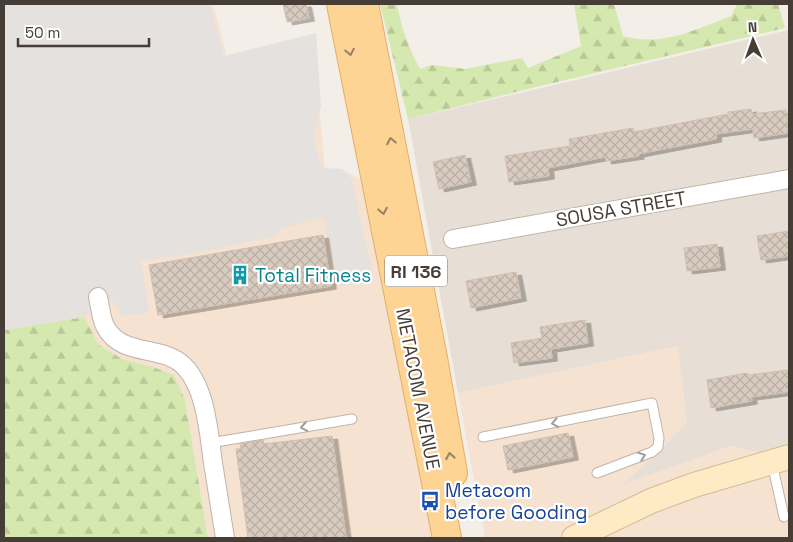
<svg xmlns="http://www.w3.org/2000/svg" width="793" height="542" font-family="'Space Grotesk',sans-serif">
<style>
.residential{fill:#e7dfd5}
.commercial{fill:#f5e2d1}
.forest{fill:url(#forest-firs)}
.parking{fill:#e4e1df}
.building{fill:url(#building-cross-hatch);stroke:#d0bfaf;filter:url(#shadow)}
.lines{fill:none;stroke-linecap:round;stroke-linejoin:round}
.lane-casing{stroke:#bfb4a9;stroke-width:11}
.street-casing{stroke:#bfb4a9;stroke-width:20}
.secondary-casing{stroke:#d3bc96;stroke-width:26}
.primary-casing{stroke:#e4ae64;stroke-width:30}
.lane{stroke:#fff;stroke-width:9}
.street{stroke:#fff;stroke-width:18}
.secondary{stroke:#feeac5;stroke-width:24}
.primary{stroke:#fed495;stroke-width:28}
.oneway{stroke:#998261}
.oneway2{stroke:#a29e9a}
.labels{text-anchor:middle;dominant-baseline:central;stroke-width:4.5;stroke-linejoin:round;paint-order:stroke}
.shield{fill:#fff;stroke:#7e7872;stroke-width:1}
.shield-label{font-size:18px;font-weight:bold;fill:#463e36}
.street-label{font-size:19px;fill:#463e36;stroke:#fff}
.culture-label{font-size:19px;fill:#0d838f;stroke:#fff;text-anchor:start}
.transit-label{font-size:19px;fill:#164399;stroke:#fff;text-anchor:start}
</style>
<defs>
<pattern id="forest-firs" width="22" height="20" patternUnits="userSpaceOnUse" patternTransform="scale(1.25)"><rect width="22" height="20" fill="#d5e8af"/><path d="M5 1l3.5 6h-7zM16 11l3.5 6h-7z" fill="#b8c897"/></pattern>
<pattern id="building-cross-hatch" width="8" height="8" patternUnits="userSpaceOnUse" patternTransform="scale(1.25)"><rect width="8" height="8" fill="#d8cbbf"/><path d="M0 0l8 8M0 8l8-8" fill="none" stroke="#bbafa5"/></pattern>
<filter id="shadow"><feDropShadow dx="5.5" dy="3" stdDeviation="0" flood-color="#0004"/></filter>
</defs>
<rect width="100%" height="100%" fill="#f3eee7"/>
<polygon class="residential" points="789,30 789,461 731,446 623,485 678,346 458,393 408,119"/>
<g class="commercial">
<polygon points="4,4 213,4 227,57 313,41 325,171 343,170 358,178 368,189 435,538 208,538 185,400 174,375 153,367 122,359 99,345 84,317 4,330"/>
<polygon points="678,346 687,424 624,484 731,446 789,461 789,538 485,538 458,393"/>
</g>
<g class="forest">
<path d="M380 4H397C401 27 409 49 420 69L432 65 465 69 522 58 528 68 581 46 574 4H614L623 36C663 47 694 30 731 16L737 4H778L785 28 536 87 408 119Z"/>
<polygon points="84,317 99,345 122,359 153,367 174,375 185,400 208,538 4,538 4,330"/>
</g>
<polygon class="parking" points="4,4 209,4 224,56 316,33 321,107 313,139 322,168 342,169 352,180 374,283 339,286 323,217 278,229 279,235 200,252 141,261 149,312 121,316 114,301 84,317 4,330"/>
<g class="building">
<polygon points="283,4 306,4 309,18 287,22"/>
<polygon points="751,109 752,114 786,110 789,133 754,138 753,129 716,134 716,139 638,154 639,156 606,161 605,157 548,168 549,176 509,182 505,156 570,146 569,139 633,128 634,132 728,114 728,112"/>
<polygon points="465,155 471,182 439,189 433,162"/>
<polygon points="789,231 789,256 761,260 757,236"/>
<polygon points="323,235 331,286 158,315 149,265"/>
<polygon points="717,244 720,267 687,271 684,248"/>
<polygon points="516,272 521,298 471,308 466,281"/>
<polygon points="585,320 588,343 551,349 552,358 514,363 511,343 542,338 540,327"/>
<polygon points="789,370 789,392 751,397 752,401 711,408 707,380 747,373 748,375"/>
<polygon points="568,433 573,457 508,470 503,446"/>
<polygon points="332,436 346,538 248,538 236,449 241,449 240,444 263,440 264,444"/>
</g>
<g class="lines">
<defs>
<g id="lane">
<polyline points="483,437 652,403 659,438 658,447 652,452 597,473"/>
<polyline points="210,443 352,419"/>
<polyline points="772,463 784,517"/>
</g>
<g id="street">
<polyline points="453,239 789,179"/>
<path d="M98 297C100 306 101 318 105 326 121 358 162 344 184 366 206 388 209 434 213 463 217 488 221 513 225 538"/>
</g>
<polyline id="secondary" points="574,538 651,501 694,485 789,457"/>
<g id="primary">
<polyline points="341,4 447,538"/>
<polyline points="364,4 433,358 453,473"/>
</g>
</defs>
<use href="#lane" class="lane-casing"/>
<use href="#street" class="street-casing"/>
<use href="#secondary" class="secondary-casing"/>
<use href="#primary" class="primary-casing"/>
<use href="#lane" class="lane"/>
<use href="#street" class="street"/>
<use href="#secondary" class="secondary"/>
<use href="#primary" class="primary"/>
</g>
<defs><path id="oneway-chevron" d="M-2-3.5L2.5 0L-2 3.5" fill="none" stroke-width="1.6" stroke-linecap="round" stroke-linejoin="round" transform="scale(1.25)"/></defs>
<g class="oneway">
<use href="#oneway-chevron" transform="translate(350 52) rotate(79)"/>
<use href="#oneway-chevron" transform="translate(391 141) rotate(-101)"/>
<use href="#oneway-chevron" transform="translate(383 211) rotate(79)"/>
<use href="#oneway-chevron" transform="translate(450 456) rotate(-100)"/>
</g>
<g class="oneway2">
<use href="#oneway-chevron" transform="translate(555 423) rotate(169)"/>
<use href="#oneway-chevron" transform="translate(304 427) rotate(170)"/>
<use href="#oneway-chevron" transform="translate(642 456) rotate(-21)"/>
</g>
<defs>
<symbol id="building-bare" viewBox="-9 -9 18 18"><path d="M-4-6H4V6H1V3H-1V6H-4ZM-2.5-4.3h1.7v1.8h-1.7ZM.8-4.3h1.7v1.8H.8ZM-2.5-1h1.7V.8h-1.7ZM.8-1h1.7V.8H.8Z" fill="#0f9aa8" stroke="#fff" stroke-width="2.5" paint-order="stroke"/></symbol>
<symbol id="bus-bare" viewBox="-9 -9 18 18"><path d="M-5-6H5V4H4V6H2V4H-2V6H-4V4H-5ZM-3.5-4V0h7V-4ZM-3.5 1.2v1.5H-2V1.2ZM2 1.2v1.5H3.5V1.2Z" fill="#1a4fb4" stroke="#fff" stroke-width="2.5" paint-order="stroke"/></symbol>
</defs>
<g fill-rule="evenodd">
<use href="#building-bare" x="226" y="261" width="28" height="28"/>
<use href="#bus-bare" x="416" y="487" width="28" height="28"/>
</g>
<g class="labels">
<rect class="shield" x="385" y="255.5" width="62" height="31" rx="4"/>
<g class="shield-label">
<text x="416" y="271">RI 136</text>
</g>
<g class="street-label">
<text transform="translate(621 209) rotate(-10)">SOUSA STREET</text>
<text transform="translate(418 389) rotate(79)">METACOM AVENUE</text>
</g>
<g class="culture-label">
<text x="255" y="275">Total Fitness</text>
</g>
<g class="transit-label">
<text x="445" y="490">Metacom<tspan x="445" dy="22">before Gooding</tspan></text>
</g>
</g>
<rect width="793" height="542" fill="none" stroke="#463e36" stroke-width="10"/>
<g transform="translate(753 40) rotate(358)" stroke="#ffffff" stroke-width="4" paint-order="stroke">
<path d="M0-4L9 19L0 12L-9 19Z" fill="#463e36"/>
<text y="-8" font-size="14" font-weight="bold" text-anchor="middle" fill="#463e36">N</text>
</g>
<path d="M18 38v8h131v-8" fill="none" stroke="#463e36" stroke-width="2.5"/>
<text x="25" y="38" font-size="15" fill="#463e36" stroke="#ffffff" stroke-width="4" paint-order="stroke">50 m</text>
</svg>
